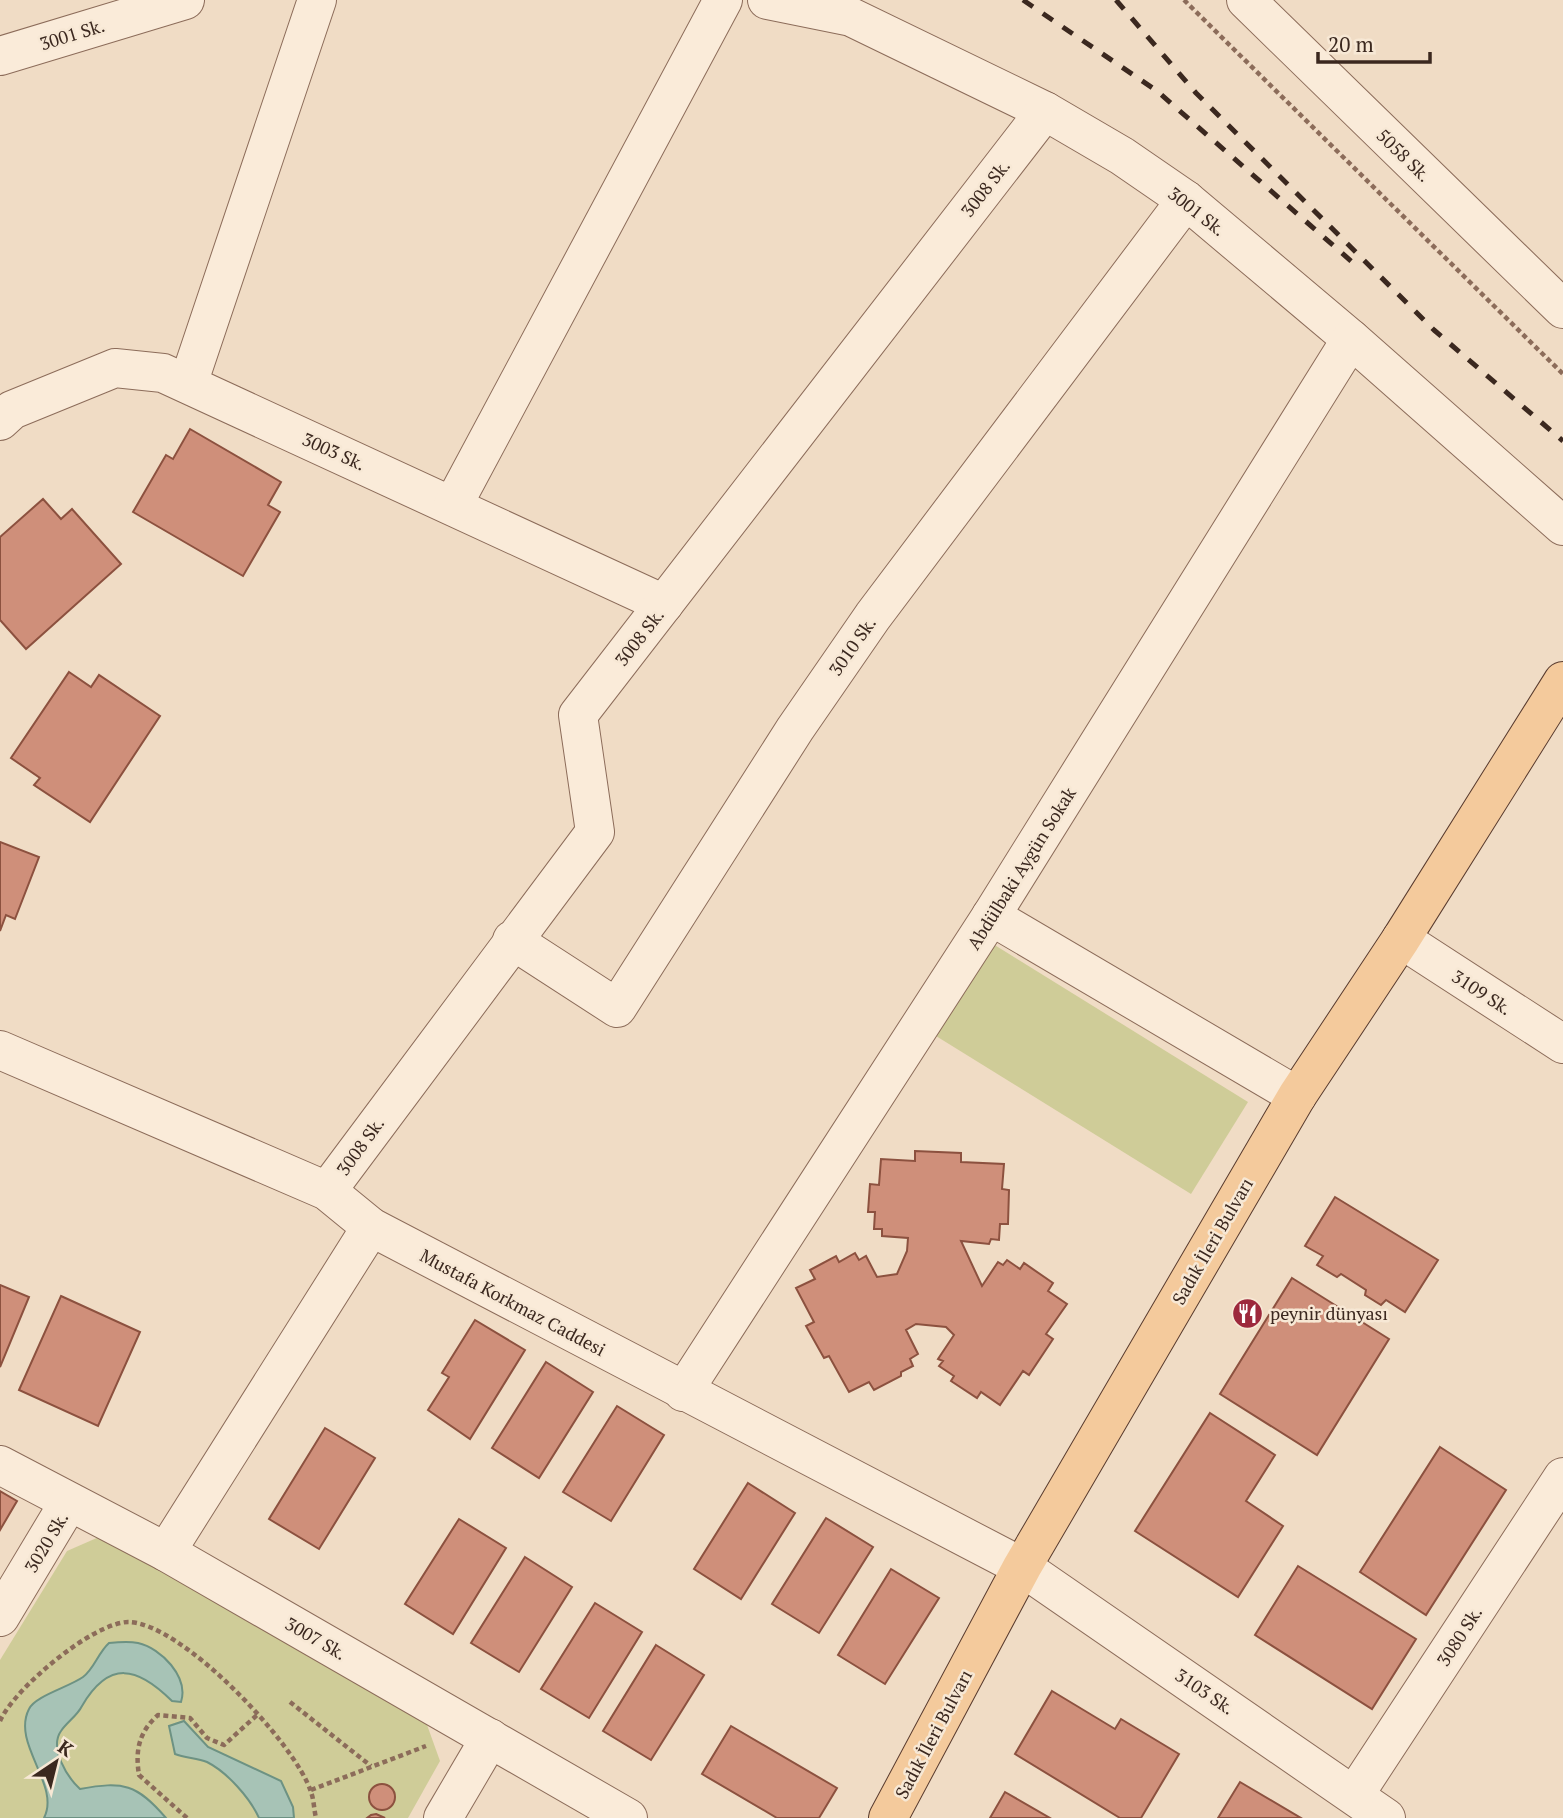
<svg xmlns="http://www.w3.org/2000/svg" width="1563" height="1818" font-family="'PT Serif',serif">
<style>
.green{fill:#cfcc98}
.water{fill:#a7c3b6;stroke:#6d9283;stroke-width:2}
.building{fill:#cf8f7a;stroke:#8c513f;stroke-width:2}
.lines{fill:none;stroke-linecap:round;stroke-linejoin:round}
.minor-casing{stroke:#8c6c5a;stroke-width:40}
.major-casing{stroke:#593b2e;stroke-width:40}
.path{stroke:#8c6c5a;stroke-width:4.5;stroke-dasharray:5 3.5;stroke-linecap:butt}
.minor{stroke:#faebd9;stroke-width:38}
.major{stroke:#f4ca9c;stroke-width:38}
.rail{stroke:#3b281f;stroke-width:5;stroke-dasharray:12 12;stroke-linecap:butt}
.labels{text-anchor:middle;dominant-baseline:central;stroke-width:5;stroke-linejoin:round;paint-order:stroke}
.street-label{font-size:18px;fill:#3b281f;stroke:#f7e8d5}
.poi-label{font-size:18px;fill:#3b281f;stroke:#f7e8d5;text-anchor:start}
</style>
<rect width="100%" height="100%" fill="#f0dcc5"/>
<g class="green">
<polygon points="993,944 1248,1102 1191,1194 936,1036"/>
<polygon points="118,1535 426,1722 440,1761 408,1818 0,1818 0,1660 67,1551 99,1537"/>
</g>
<g class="water">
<path d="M109 1643C118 1642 129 1641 138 1643 161 1648 189 1677 181 1702L172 1701C137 1666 109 1660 82 1706 77 1716 67 1722 61 1731 49 1748 67 1777 80 1789 123 1781 137 1784 166 1818H44C61 1785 11 1744 29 1709 35 1696 69 1687 83 1677 94 1669 98 1653 109 1643Z"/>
<path d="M184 1721 208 1747 281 1781 293 1807 294 1818H259C250 1798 227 1772 207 1762 197 1758 185 1758 175 1754L169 1726Z"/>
</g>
<g class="building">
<polygon points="190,429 281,482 268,505 280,512 243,576 133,512 166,455 173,459"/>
<polygon points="43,499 61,519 72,509 121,564 26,649 0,620 0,537"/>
<polygon points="69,672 91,687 99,675 160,716 90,822 34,785 40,778 11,758"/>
<polygon points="0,842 39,857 15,919 6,915 0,931"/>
<polygon points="915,1151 961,1153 961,1162 1004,1164 1002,1189 1009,1190 1008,1224 1000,1224 999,1240 991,1239 989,1244 961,1241 982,1286 998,1262 1003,1265 1007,1260 1020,1269 1024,1263 1053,1283 1048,1291 1067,1304 1046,1334 1053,1339 1029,1375 1023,1371 1000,1405 981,1392 977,1398 951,1381 954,1376 939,1366 943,1361 938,1359 954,1335 946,1327 916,1324 906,1330 918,1354 910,1359 913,1366 901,1372 901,1376 874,1390 869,1382 849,1392 829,1356 824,1358 806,1326 814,1322 796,1288 815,1279 810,1270 836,1256 839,1262 855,1253 859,1260 866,1256 877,1277 897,1274 907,1251 908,1238 882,1236 882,1229 874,1229 875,1212 868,1212 870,1184 879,1185 881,1159 915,1161"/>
<polygon points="1335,1197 1438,1260 1405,1312 1386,1300 1381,1305 1365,1295 1366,1290 1341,1274 1337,1277 1317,1265 1323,1256 1305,1246"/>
<polygon points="1292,1278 1389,1339 1317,1455 1220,1394"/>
<polygon points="0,1285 29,1297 0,1367"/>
<polygon points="61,1296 140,1332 98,1426 19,1390"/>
<polygon points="475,1320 525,1350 470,1439 428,1410 449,1377 442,1373"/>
<polygon points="546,1362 593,1392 539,1478 492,1448"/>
<polygon points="617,1406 664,1435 611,1521 563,1492"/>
<polygon points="1210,1413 1275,1455 1246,1501 1283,1526 1238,1597 1135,1531"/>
<polygon points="325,1428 375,1458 319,1549 269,1519"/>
<polygon points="1440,1447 1506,1490 1426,1615 1360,1572"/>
<polygon points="748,1483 795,1513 741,1599 694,1569"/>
<polygon points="0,1491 17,1501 0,1530"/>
<polygon points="826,1518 873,1547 819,1633 772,1604"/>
<polygon points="459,1519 506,1548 453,1634 405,1604"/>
<polygon points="525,1557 572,1587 519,1672 471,1643"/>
<polygon points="1298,1566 1416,1639 1372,1709 1255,1635"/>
<polygon points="891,1569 939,1598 885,1684 838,1655"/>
<polygon points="595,1603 642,1632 589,1718 541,1689"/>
<polygon points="656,1645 704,1675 651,1760 603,1731"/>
<polygon points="1052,1691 1115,1729 1121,1719 1179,1754 1141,1818 1120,1818 1015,1754"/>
<polygon points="731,1726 837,1788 819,1818 777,1818 702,1774"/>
<polygon points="1240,1782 1301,1818 1218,1818"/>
<circle cx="382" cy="1797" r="13"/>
<polygon points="1005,1792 1050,1818 990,1818"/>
<polygon points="376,1814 385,1818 367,1818 371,1815"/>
</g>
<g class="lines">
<defs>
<g id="minor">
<polyline points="767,0 851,17 1045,111 1122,156 1186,200 1351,339 1563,526"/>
<polyline points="1246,0 1563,309"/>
<polyline points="0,56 185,0"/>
<polyline points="188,384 317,0"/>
<polyline points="0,421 12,410 115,368 163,373 664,604"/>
<polyline points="453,505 723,0"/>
<polyline points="991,916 1297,1096"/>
<polyline points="1401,939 1563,1044"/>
<polyline points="512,940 617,1008 795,729 873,616 1186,200"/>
<polyline points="0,1050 327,1191 371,1227 1022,1567 1386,1818"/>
<polyline points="327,1191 595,832 578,715 1045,111"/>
<polyline points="683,1392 991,916 1351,339"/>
<polyline points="0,1465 166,1552 628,1818"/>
<polyline points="166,1552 371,1227"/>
<polyline points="0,1617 69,1502"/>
<polyline points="1355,1794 1563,1477"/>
<polyline points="443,1818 490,1738"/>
</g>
<polyline id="major" points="888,1818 1022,1567 1297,1096 1401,939 1563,681"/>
</defs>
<use href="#minor" class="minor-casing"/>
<use href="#major" class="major-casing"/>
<g class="path">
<polyline points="1184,0 1563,374"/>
<polyline points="290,1702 371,1766"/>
<path d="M0 1721C14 1689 92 1623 128 1622 181 1622 296 1744 311 1792 314 1800 314 1810 316 1818"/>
<polyline points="311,1790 426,1746"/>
<path d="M187 1818 139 1775C135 1750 139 1732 158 1715L190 1718 207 1738 224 1745 257 1715"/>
</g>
<use href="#minor" class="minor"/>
<use href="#major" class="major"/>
<g class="rail">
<polyline points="1023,0 1157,91 1359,268"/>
<polyline points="1116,0 1196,93 1434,330 1563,441"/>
</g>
</g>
<defs>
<symbol id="restaurant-disc" viewBox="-11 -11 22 22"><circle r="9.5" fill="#9d283c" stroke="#f7e8d5"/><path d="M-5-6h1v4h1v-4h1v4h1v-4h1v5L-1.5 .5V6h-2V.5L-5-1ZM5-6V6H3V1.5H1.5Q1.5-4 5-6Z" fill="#fff"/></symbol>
</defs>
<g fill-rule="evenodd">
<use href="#restaurant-disc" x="1230" y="1296" width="35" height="35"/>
</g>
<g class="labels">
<g class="street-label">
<text transform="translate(72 34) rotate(-17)">3001 Sk.</text>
<text transform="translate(1404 155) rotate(44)">5058 Sk.</text>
<text transform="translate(985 188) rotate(-52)">3008 Sk.</text>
<text transform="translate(1197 211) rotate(38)">3001 Sk.</text>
<text transform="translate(334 451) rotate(24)">3003 Sk.</text>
<text transform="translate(639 637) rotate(-52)">3008 Sk.</text>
<text transform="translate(852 646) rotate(-55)">3010 Sk.</text>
<text transform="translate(1021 868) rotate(-58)">Abdülbaki Aygün Sokak</text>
<text transform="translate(1482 992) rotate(33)">3109 Sk.</text>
<text transform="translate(360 1146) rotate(-54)">3008 Sk.</text>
<text transform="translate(1212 1241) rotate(-60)">Sadık İleri Bulvarı</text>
<text transform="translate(513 1302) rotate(28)">Mustafa Korkmaz Caddesi</text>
<text transform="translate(46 1542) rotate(-59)">3020 Sk.</text>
<text transform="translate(1459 1636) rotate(-57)">3080 Sk.</text>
<text transform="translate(316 1638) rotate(30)">3007 Sk.</text>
<text transform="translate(1205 1691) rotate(34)">3103 Sk.</text>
<text transform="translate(933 1734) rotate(-62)">Sadık İleri Bulvarı</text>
</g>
<g class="poi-label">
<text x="1270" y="1313">peynir dünyası</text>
</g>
</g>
<g transform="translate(56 1762) rotate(35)" stroke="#f7e8d5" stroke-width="5" paint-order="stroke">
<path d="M0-5L12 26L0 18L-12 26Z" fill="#3b281f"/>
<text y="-10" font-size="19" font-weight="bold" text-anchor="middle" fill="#3b281f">K</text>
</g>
<path d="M1318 52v10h112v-10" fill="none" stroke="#3b281f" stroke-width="3.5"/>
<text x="1328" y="52" font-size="21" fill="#3b281f" stroke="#f7e8d5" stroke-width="5" paint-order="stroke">20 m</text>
</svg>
